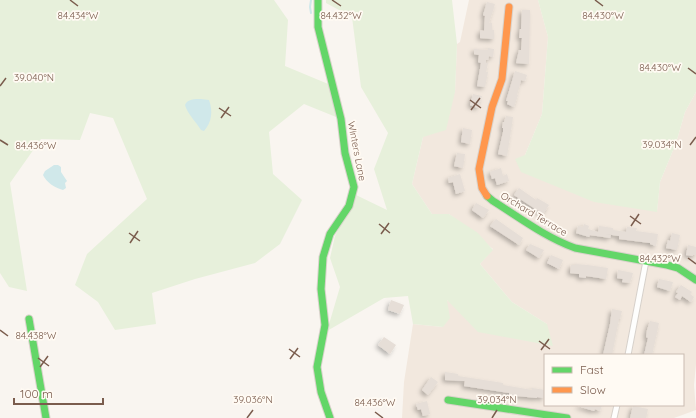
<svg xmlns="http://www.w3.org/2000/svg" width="696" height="418" font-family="Quicksand,sans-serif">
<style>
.residential{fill:#f2e8de;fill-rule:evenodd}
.green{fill:#e7f0db}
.water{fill:#d0e8ea}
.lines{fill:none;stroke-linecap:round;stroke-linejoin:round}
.stream{stroke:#d0e8ea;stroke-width:2}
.building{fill:#e6ded7;filter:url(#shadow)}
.street-casing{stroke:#d7d1cb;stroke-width:7}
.fast-casing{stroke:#d9d2cb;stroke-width:9}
.slow-casing{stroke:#d9d2cb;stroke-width:9}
.street{stroke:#fefefd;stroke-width:5}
.fast{stroke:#63d668;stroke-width:7}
.slow{stroke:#ff974d;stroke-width:7}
.ticks{fill:none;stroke:#7a5c4d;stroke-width:1.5}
.labels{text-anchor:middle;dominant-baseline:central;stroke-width:3.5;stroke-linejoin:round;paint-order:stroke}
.street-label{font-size:10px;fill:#7a5c4d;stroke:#fffaf3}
.ticks-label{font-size:10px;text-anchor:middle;fill:#7a5c4d;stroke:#fffaf3;stroke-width:3.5;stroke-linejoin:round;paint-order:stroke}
</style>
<defs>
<filter id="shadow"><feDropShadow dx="-2.5" dy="2.5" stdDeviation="2" flood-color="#0004"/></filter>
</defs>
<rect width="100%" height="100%" fill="#f9f5f0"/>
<path class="residential" d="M469 0H538L548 37 542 114 525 155 657 211 660 182 676 143 685 112 696 92V364L694 385 696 410 674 418H402L404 382 413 324 443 327 446 300 547 324 512 302 480 264 493 249 449 214H432L412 184 423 137 455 92 457 44 460 42ZM545 355H683V405H545Z"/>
<g class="green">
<polygon points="0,0 274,0 288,20 285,66 333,86 341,119 304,104 269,132 273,174 302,200 280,244 255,263 195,279 152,293 156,324 115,330 98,302 75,285 87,254 147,199 113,118 90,113 80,140 41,139 10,183 27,291 9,287 0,273"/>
<polygon points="326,0 452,0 457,44 455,92 446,130 423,137 412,184 432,214 449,214 478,233 493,250 480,264 512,302 547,324 553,346 478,332 447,300 450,318 443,327 413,324 408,296 384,298 327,331 340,287 330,258 335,236 356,195 387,210 374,169 388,133 361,87 352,17 326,3"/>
<polygon points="538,0 696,0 696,92 685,112 676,143 660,182 657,212 594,202 521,172 515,159 525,155 542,114 548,37"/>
</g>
<g class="water">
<path d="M201 99 209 100C213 111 212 122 204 131L201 130C196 122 187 113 185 105 187 99 195 99 201 99Z"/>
<path d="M54 165H58L61 167V172L67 181 65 183 66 188 63 190C55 188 46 182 43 175L45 171Z"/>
</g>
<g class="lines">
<polyline class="stream" points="311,0 310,7 311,13"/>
</g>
<g class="building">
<polygon points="487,2 495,4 489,23 492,23 492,30 494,30 494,39 480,38 480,30 484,31 485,16 483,15"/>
<polygon points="522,10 530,10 529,64 516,63 519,50 521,50 522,38 519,38 520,29 521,29"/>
<polygon points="488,48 494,49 493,57 489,56 488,60 486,60 486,63 488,63 486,72 488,72 485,87 477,86 481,63 478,62 479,55 474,54 474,49 488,50"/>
<polygon points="515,71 527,75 525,81 521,80 517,95 518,95 514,107 507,104 508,101 506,101"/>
<polygon points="473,94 482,96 478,108 470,105"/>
<polygon points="506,116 513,117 507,156 498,154 503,132 503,128 502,128 503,122 504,122"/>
<polygon points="463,128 472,130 470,144 461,142"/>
<polygon points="457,153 465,154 463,168 454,166"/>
<polygon points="501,168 503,176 507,174 509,181 497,185 495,178 492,179 490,172"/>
<polygon points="460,174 465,191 456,194 453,182 449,183 448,178"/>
<polygon points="519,188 536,200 537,198 549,205 543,214 514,195"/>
<polygon points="476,203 489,210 483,218 472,210"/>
<polygon points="496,219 523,238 519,245 490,226"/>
<polygon points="584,224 589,226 588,229 598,232 599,226 613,228 613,230 626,232 627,227 637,228 636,231 658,234 656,246 650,244 650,243 619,239 619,236 606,234 611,235 610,238 590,235 589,237 576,233 578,226 583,227"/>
<polygon points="672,233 680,235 677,250 666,248 668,240 670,241"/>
<polygon points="530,244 544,250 539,258 526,250"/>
<polygon points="688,245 696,247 696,255 693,255 693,256 686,255"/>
<polygon points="551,255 563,260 559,269 547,263"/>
<polygon points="575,264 587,265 608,268 606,279 586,276 586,278 579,277 579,274 570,273 571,265 575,265"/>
<polygon points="618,270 633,273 630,283 622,282 623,279 617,278"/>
<polygon points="659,279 673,282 670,291 657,287"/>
<polygon points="681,285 692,292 690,294 694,297 691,302 682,296 680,300 675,297 678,293 676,292"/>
<polygon points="391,300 404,305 400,314 388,310"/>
<polygon points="612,309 622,311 620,319 619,319 612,355 603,355 610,324"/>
<polygon points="650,321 659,323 652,355 644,355 648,338 646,337 647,330"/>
<polygon points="384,337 396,345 390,354 378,345"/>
<polygon points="445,372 458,374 458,376 503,383 503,385 532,390 532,388 545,390 544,398 537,397 537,398 517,396 517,397 509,395 509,393 464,386 465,381 445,380"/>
<polygon points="431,377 438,382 428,395 422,390"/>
<polygon points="427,401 430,414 423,416 421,409 418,410 416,404"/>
<polygon points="578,405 602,405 600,411 595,409 594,411 578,406"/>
<polygon points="633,406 648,409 646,418 630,418"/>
</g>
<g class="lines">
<defs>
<g id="street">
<polyline points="628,355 646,261"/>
<polyline points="614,418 617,405"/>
</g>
<g id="fast">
<polyline points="318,0 318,27 341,119 345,153 354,187 349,206 330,234 323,257 321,289 325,325 317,367 321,392 330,418"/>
<path d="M487 196 493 201C520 218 545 237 575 248L667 265 678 268 696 280"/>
<polyline points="29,319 46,418"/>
<polyline points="448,400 567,418"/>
</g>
<polyline id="slow" points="487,196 482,188 479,169 492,107 502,79 509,7"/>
</defs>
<use href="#street" class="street-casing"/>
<use href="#fast" class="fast-casing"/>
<use href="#slow" class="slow-casing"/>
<use href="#street" class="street"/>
<use href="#fast" class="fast"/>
<use href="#slow" class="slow"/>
</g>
<path class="ticks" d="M70 0 78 6M332 0 341 6M595 0 603 6M688 68 696 74M0 86 6 78M470 100 481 108M219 108 231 116M471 110 480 98M221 118 229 107M0 140 8 145M690 145 696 137M630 216 641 224M379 224 390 233M631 226 639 214M129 233 140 241M381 234 389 223M130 243 138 231M688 258 696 264M0 330 8 336M539 341 550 349M289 349 300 357M541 350 549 339M38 358 49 366M290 359 298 348M40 367 48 356M375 412 383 418M247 418 253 410M492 418 497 410"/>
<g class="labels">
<g class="street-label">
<text transform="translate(357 151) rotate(79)">Winters Lane</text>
<text transform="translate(534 214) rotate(31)">Orchard Terrace</text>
</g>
</g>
<g class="ticks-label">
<text x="603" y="19">84.430°W</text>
<text x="78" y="19">84.434°W</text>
<text x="341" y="19">84.432°W</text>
<text x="660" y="71">84.430°W</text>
<text x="34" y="81">39.040°N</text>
<text x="662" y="148">39.034°N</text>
<text x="36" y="149">84.436°W</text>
<text x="660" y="262">84.432°W</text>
<text x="36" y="339">84.438°W</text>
<text x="253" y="403">39.036°N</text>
<text x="497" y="403">39.034°N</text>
<text x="375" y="406">84.436°W</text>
</g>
<rect x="544" y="354" width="140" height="52" fill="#fffaf3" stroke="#cabbb1"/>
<rect x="552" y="367" width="20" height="6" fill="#63d668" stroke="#cabbb1"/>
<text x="580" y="374" font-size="12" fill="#7a5c4d">Fast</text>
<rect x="552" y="387" width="20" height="6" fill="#ff974d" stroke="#cabbb1"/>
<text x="580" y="394" font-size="12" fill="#7a5c4d">Slow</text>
<path d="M14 398v6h89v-6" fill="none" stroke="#7a5c4d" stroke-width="2"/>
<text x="20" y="398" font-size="12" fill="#7a5c4d" stroke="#fffaf3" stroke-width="3" paint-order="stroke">100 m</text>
</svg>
